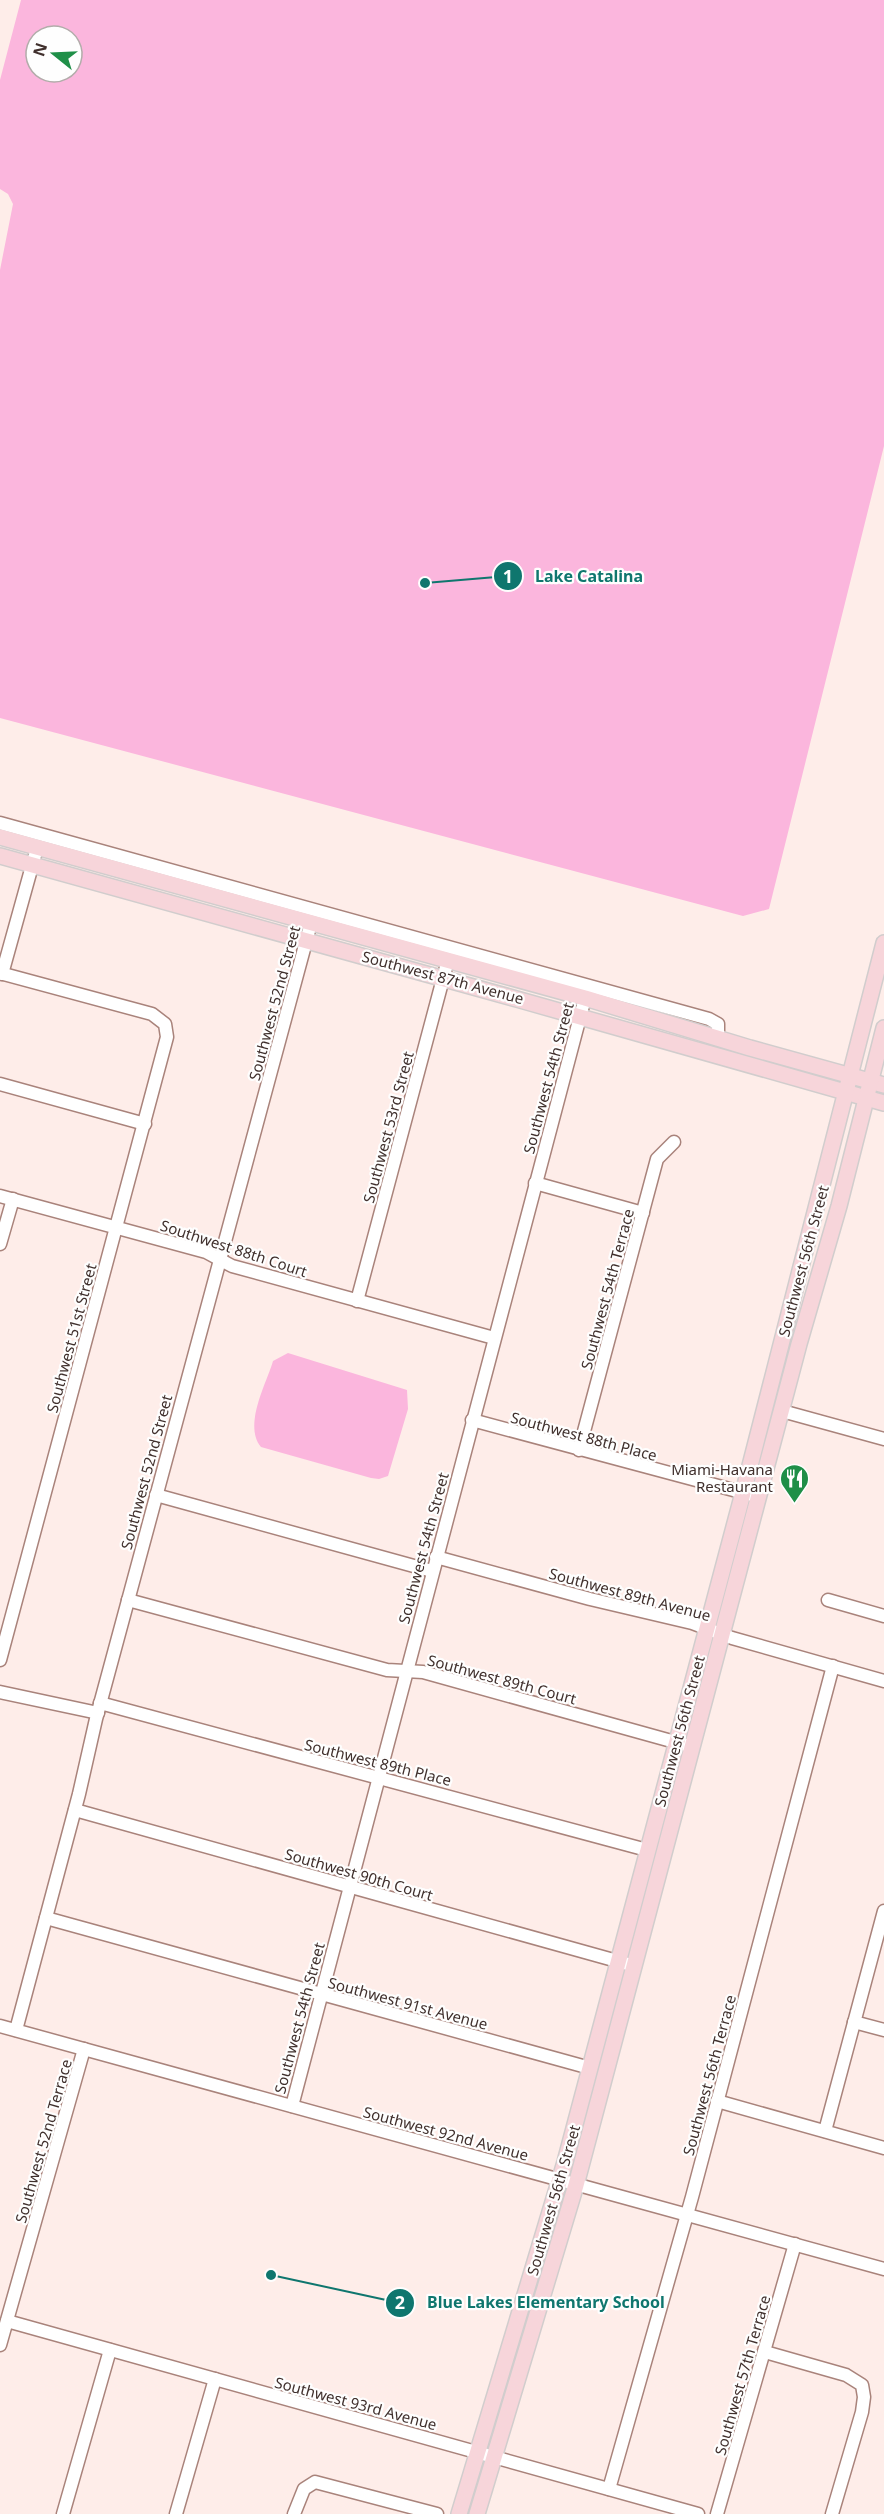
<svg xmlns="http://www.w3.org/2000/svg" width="884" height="2514" font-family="'Noto Sans',sans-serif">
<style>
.water{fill:#fbb6dd;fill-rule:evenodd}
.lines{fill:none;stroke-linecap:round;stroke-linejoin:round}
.minor-casing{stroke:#a9837b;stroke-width:15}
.major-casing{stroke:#d1cdcd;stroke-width:18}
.minor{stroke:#fff;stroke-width:12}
.major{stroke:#f7d5da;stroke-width:15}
.labels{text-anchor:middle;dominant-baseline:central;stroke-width:4.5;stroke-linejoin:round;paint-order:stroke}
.street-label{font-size:15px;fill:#40302d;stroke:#fefefe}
.poi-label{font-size:15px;fill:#40302d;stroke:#fefefe;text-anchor:end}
.leader{fill:none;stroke:#0f766e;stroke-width:2}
.callout-dot{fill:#0f766e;stroke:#fefefe;stroke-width:2}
.mark-label{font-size:18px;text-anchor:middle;font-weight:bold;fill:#fff}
.callout-label{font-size:16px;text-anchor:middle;font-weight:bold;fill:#0f766e;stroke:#fefefe;stroke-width:4.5;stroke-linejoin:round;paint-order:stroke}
</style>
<rect width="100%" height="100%" fill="#feede9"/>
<g class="water">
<path d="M21 0H884V446L769 909 743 916 0 718V270L13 204 8 194 0 189V80ZM36 36H72V72H36Z"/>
<path d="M288 1353 407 1390 408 1409 388 1476 379 1479 371 1478 261 1447C243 1425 266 1385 273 1361Z"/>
</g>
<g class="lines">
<defs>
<g id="minor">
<polyline points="0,823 709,1019 718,1024 718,1038"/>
<polyline points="0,973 152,1014 165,1024 167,1037 0,1660"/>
<polyline points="2,974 37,848"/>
<polyline points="0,1084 145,1124"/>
<polyline points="535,1183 643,1213"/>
<polyline points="0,1196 206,1252 232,1266 494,1338"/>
<polyline points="0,1244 13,1199"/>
<polyline points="357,1301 448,960"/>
<polyline points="782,1411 884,1439"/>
<polyline points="472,1420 752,1495"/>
<polyline points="579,1450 657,1159 674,1142"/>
<polyline points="156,1495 432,1571"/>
<polyline points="436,1557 590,1599 692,1623 732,1638 884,1681"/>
<polyline points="128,1600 387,1670 423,1672 693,1747"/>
<polyline points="828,1600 884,1616"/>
<polyline points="0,1692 98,1713"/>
<polyline points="100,1703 647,1850"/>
<polyline points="75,1810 635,1966"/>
<polyline points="46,1918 590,2068"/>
<polyline points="854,2022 884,2030"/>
<polyline points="0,2026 884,2269"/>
<polyline points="16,2030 79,1794 96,1719 311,923"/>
<polyline points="717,2101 884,2148"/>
<polyline points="292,2106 585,998"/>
<polyline points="825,2131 884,1911"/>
<polyline points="7,2321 698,2514"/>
<polyline points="0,2345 84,2049"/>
<polyline points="765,2352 846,2375 862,2385 864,2397 862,2412 832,2514"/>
<polyline points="609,2489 692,2197 833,1666"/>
<polyline points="63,2514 110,2350"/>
<polyline points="176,2514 215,2379"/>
<polyline points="294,2514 304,2489 315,2482 437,2514"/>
<polyline points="717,2514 795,2244"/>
</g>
<g id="major">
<polyline points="0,837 585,998 750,1048 884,1085"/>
<path d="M0 856C295 938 590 1018 884 1103"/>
<polyline points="459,2514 565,2162 743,1493 884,943"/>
<polyline points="477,2514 576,2185 799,1344 839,1206 884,1028"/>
</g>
</defs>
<use href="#minor" class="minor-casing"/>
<use href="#major" class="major-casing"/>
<use href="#minor" class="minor"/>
<use href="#major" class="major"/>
</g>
<defs>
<symbol id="restaurant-pin" viewBox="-11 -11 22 30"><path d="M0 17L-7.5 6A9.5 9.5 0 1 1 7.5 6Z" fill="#1f8f48" stroke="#fefefe"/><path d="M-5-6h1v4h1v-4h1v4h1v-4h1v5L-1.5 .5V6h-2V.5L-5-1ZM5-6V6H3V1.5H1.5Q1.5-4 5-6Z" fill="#fff"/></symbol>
</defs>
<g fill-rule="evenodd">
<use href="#restaurant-pin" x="778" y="1462" width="33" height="45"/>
</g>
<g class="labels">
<g class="street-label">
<text transform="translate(443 977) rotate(15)">Southwest 87th Avenue</text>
<text transform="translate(274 1003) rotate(-75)">Southwest 52nd Street</text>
<text transform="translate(548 1078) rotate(-75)">Southwest 54th Street</text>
<text transform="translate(388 1127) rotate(-75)">Southwest 53rd Street</text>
<text transform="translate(234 1248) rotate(18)">Southwest 88th Court</text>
<text transform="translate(803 1261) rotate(-75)">Southwest 56th Street</text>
<text transform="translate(607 1289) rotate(-75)">Southwest 54th Terrace</text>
<text transform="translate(71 1338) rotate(-75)">Southwest 51st Street</text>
<text transform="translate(584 1436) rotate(15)">Southwest 88th Place</text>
<text transform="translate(146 1472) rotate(-75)">Southwest 52nd Street</text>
<text transform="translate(423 1548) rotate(-75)">Southwest 54th Street</text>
<text transform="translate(630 1594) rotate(15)">Southwest 89th Avenue</text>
<text transform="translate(502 1679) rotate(15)">Southwest 89th Court</text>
<text transform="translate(679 1731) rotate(-75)">Southwest 56th Street</text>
<text transform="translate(378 1762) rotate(14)">Southwest 89th Place</text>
<text transform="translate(359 1874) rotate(16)">Southwest 90th Court</text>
<text transform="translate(408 2003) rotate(15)">Southwest 91st Avenue</text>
<text transform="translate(299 2018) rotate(-75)">Southwest 54th Street</text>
<text transform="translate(709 2075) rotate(-75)">Southwest 56th Terrace</text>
<text transform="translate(446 2133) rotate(15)">Southwest 92nd Avenue</text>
<text transform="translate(43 2141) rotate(-74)">Southwest 52nd Terrace</text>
<text transform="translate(553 2200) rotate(-74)">Southwest 56th Street</text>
<text transform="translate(742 2375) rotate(-74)">Southwest 57th Terrace</text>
<text transform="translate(356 2403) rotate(15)">Southwest 93rd Avenue</text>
</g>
<g class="poi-label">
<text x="773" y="1469">Miami-Havana<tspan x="773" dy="17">Restaurant</tspan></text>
</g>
</g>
<path class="leader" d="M425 583L508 576M271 2275L400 2303"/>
<g class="callout-dot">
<circle cx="425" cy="583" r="6"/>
<circle cx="271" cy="2275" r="6"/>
<circle cx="508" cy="576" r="15"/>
<circle cx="400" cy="2303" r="15"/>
</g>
<g class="mark-label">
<text x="508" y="583">1</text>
<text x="400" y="2309">2</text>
</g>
<g class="callout-label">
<text x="589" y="582">Lake Catalina</text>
<text x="546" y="2308">Blue Lakes Elementary School</text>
</g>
<g transform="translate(54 54) rotate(288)"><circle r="28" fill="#fefefe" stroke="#b2acaa" stroke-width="1.5"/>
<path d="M0-4.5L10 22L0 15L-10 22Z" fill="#1f8f48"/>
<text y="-9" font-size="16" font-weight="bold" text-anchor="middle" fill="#40302d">N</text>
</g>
</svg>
